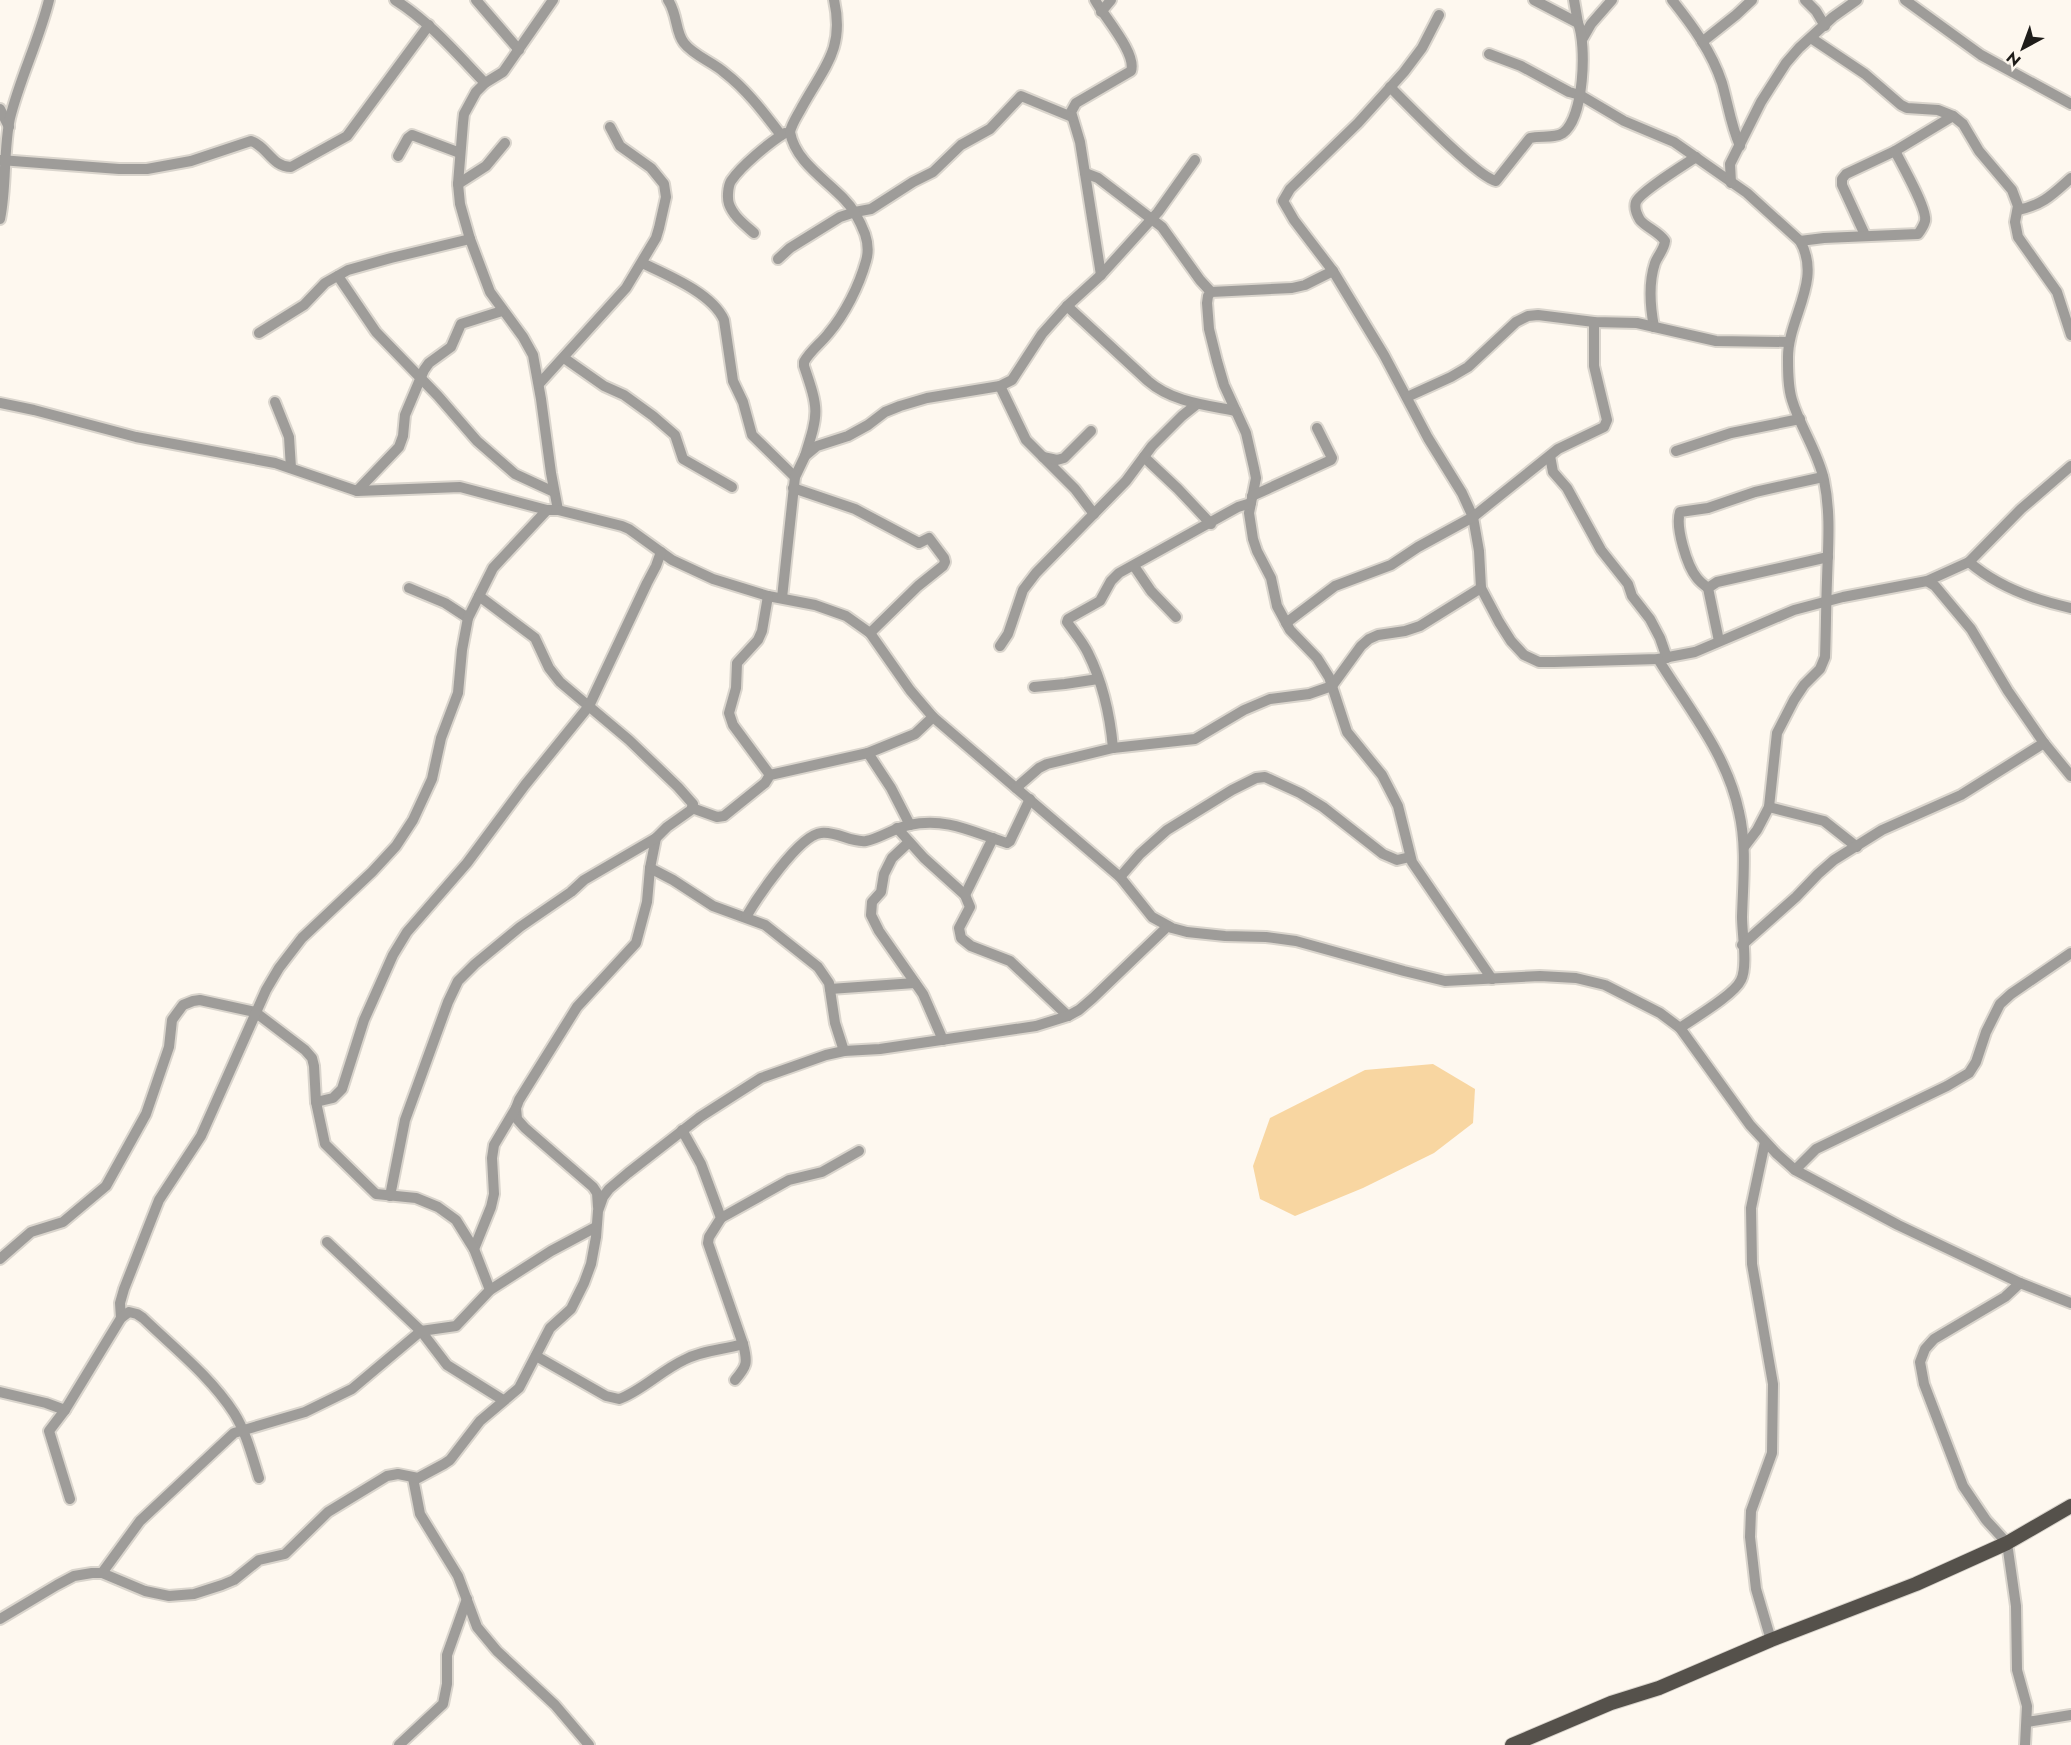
<svg xmlns="http://www.w3.org/2000/svg" width="2071" height="1745" font-family="Jost,sans-serif">
<style>
.green{fill:#f8d6a1}
.lines{fill:none;stroke-linecap:round;stroke-linejoin:round}
.minor-casing{stroke:#dad5cd;stroke-width:14}
.major-casing{stroke:#dad5cd;stroke-width:16}
.minor{stroke:#9e9c99;stroke-width:10}
.major{stroke:#55514b;stroke-width:14}
</style>
<rect width="100%" height="100%" fill="#fef8ef"/>
<polygon class="green" points="1433,1064 1475,1089 1473,1123 1434,1153 1363,1188 1295,1216 1260,1199 1253,1166 1270,1118 1365,1070"/>
<g class="lines">
<defs>
<g id="minor">
<path d="M395 0C430 22 457 54 485 83"/>
<polyline points="476,0 519,50"/>
<polyline points="553,0 503,72 485,83 476,92 464,114 463,123 458,184 460,204 470,239 490,292 523,337 533,355 541,399 551,473 558,510"/>
<path d="M668 0C678 15 675 32 684 43 694 56 713 62 725 73 747 90 764 113 781 135"/>
<path d="M1095 0C1104 17 1137 53 1131 71L1076 103 1071 112 1080 142 1101 275"/>
<polyline points="1574,0 1578,23"/>
<path d="M1672 0C1692 25 1712 52 1722 83 1728 104 1731 126 1740 146"/>
<polyline points="1805,0 1816,11 1825,26"/>
<polyline points="1905,0 1981,55 2071,104"/>
<polyline points="1101,12 1111,0"/>
<polyline points="1439,15 1422,48 1404,72 1358,123 1290,189 1283,201 1294,220 1333,271 1384,355 1428,438 1462,493 1473,517 1479,551 1481,588 1499,622 1511,641 1524,655 1539,662 1554,662 1658,659 1695,652 1794,610 1843,597 1927,581 1969,562 2021,509 2071,466"/>
<polyline points="1583,38 1591,24 1612,0"/>
<polyline points="1811,38 1865,74 1901,105 1907,108 1938,110 1953,116 1963,124 1979,151 2012,190 2018,206 2015,222 2018,237 2057,292 2071,335"/>
<polyline points="1702,42 1736,15 1752,0"/>
<path d="M1489 54 1521 66 1569 92 1580 95 1624 121 1674 142 1747 193 1800 241C1823 281 1787 319 1788 359 1788 373 1788 387 1792 400 1800 427 1818 452 1824 480 1831 514 1828 546 1827 580 1826 606 1826 631 1825 657L1820 669 1804 685 1794 700 1777 733 1769 807 1757 830 1744 847"/>
<path d="M1390 87C1408 105 1477 177 1496 181L1530 138C1540 135 1554 139 1563 133 1584 118 1587 45 1578 23L1534 0"/>
<polyline points="0,109 9,127"/>
<polyline points="398,156 408,138 412,135 460,153"/>
<path d="M0 160 119 169H147L191 161 251 141C267 146 272 167 291 167L347 136 429 25"/>
<polyline points="1085,173 1098,178 1162,227 1200,280 1211,292"/>
<polyline points="1731,183 1730,164 1761,102 1786,63 1799,48 1833,17 1857,0"/>
<polyline points="458,184 486,166 505,143"/>
<path d="M2018 210C2043 205 2053 194 2071 178"/>
<path d="M0 219C7 185 3 151 10 118 20 78 39 40 49 0"/>
<path d="M754 233C745 225 733 216 729 204 727 198 728 186 731 181 741 166 770 142 785 133"/>
<polyline points="1865,235 1842,185 1842,179 1846,174 1895,151 1953,116"/>
<path d="M1800 241 1824 238 1918 234C1921 230 1924 225 1925 221 1928 210 1901 163 1895 151"/>
<polyline points="778,259 790,248 840,217 855,212 871,209 913,182 933,172 961,145 990,129 1021,96 1072,117"/>
<path d="M642 263C667 275 712 293 724 320L733 381 743 402 752 435 795 477"/>
<polyline points="1333,271 1305,285 1292,288 1211,292 1208,296 1207,303 1209,329 1217,361 1224,385 1246,433 1254,468 1256,478 1249,513 1253,539 1257,551 1271,578 1277,606 1290,630 1317,658 1329,677 1347,732 1382,775 1398,806 1412,862 1492,979"/>
<polyline points="338,276 376,332 438,396 477,441 515,474 554,492"/>
<path d="M1067 306 1148 381C1172 402 1206 405 1236 411"/>
<path d="M1654 327C1650 306 1648 284 1655 263 1658 255 1664 250 1665 241 1659 232 1647 228 1640 220 1637 215 1634 208 1636 202 1640 192 1684 165 1696 157"/>
<polyline points="259,333 304,305 325,283 348,270 391,258 470,239"/>
<polyline points="564,358 604,386 624,395 653,416 675,435 683,459 732,487"/>
<polyline points="539,384 626,288 656,238 659,228 666,197 664,184 651,168 620,146 610,127"/>
<polyline points="1000,386 1026,440 1075,489 1094,514"/>
<polyline points="1407,397 1451,377 1468,367 1516,322 1528,316 1538,315 1594,322 1637,323 1716,341 1789,342"/>
<polyline points="275,402 289,437 291,468"/>
<polyline points="0,403 34,410 136,437 275,463 357,491 460,487 547,510 558,510 622,526 629,529 672,560 713,579 768,596 815,605 846,616 870,633 910,690 933,717 1120,877 1152,917 1172,928 1187,932 1225,936 1266,937 1296,941 1404,971 1445,981 1540,976 1576,978 1605,985 1660,1013 1680,1028 1750,1125 1777,1154 1795,1170 1898,1225 2020,1283 2071,1303"/>
<polyline points="1676,451 1731,433 1800,419"/>
<path d="M805 456C819 412 819 410 804 366V362C810 351 820 344 828 334 845 314 859 286 866 261 869 251 868 243 865 234 860 221 854 209 844 199 825 179 795 161 790 132 792 123 798 115 802 107 824 67 845 49 834 0"/>
<polyline points="1550,456 1553,472 1567,488 1601,550 1628,584 1632,596 1650,619 1660,638 1667,658"/>
<polyline points="1043,457 1057,460 1064,458 1091,431"/>
<polyline points="1144,457 1178,489 1211,524"/>
<polyline points="793,488 855,509 919,543 929,538 944,558 945,562 943,566 918,586 870,633"/>
<polyline points="357,491 399,447 403,436 405,415 424,370 429,363 451,347 461,324 502,311"/>
<polyline points="1252,496 1331,460 1332,458 1317,428"/>
<path d="M1969 562C1998 587 2034 600 2071 608"/>
<polyline points="1134,566 1151,591 1176,617"/>
<polyline points="1927,581 1935,586 1971,629 2008,691 2044,743 2071,776"/>
<polyline points="409,588 445,603 468,618"/>
<path d="M1708 588C1704 585 1700 582 1697 578 1687 566 1675 527 1680 512L1708 508 1755 492 1823 477"/>
<polyline points="479,596 535,638 549,668 560,682 629,740 678,787 693,804 691,810 667,827 656,838 650,868 647,902 636,943 577,1007 519,1100 516,1108 517,1119 525,1128 593,1187 597,1193 598,1207"/>
<polyline points="768,596 762,631 758,640 737,663 736,688 729,713 733,725 770,775"/>
<polyline points="782,598 795,477 805,456 817,446 848,436 868,425 885,412 900,406 927,398 1000,386 1012,380 1042,334 1067,306 1101,275 1158,212 1195,160"/>
<polyline points="1286,623 1335,586 1391,565 1418,547 1473,517 1558,449 1604,427 1607,420 1594,366 1594,322"/>
<polyline points="1719,641 1708,588 1717,582 1828,557"/>
<polyline points="1000,646 1008,634 1023,590 1036,573 1126,481 1152,446 1182,416 1197,404"/>
<path d="M1658 659C1688 708 1727 754 1739 812 1747 846 1743 882 1742 917 1742 934 1748 966 1741 980 1734 995 1694 1018 1680 1028"/>
<polyline points="1034,687 1065,684 1098,679"/>
<polyline points="1113,748 1195,739 1244,710 1270,699 1309,694 1332,686 1361,646 1369,639 1378,635 1405,631 1420,626 1481,588"/>
<polyline points="868,753 891,788 910,825"/>
<path d="M1016 788 1039 768 1047 764 1113 748C1110 715 1103 683 1088 653 1083 642 1074 632 1067 622L1068 619 1100 601 1111 581 1119 573 1238 507 1251 503"/>
<polyline points="1769,807 1824,821 1857,847"/>
<polyline points="692,808 717,817 724,816 765,783 770,775 868,753 915,734 933,717"/>
<polyline points="897,828 924,858 965,895 970,907 959,928 961,938 971,946 1010,961 1068,1016"/>
<polyline points="908,843 892,858 884,874 881,892 872,902 871,915 879,931 923,994 943,1040"/>
<polyline points="650,868 673,880 713,906 765,925 818,967 829,983 835,1023 844,1051"/>
<polyline points="1120,877 1140,854 1167,830 1232,790 1256,778 1265,777 1300,793 1323,807 1383,854 1397,860 1410,857"/>
<polyline points="965,895 993,838"/>
<path d="M746 917C757 898 799 835 821 833 837 831 851 843 866 841 881 838 894 828 909 825 947 817 972 832 1007 843L1010 841 1030 799"/>
<polyline points="1742,945 1796,897 1818,874 1834,860 1882,830 1961,795 2044,743"/>
<polyline points="830,989 915,983"/>
<polyline points="316,1102 333,1098 342,1089 364,1020 393,955 407,932 467,863 525,785 589,706 647,583 656,566 661,552"/>
<path d="M682 1130 701 1164 721 1218 709 1237 708 1243 743 1344C748 1363 747 1366 735 1380"/>
<polyline points="1765,1142 1751,1208 1752,1264 1773,1384 1772,1453 1751,1511 1750,1537 1756,1589 1771,1640"/>
<polyline points="1795,1170 1816,1149 1947,1086 1969,1073 1976,1062 1986,1032 2000,1004 2011,994 2071,953"/>
<polyline points="390,1196 405,1120 448,1002 458,981 475,964 520,927 571,892 584,880 656,838"/>
<polyline points="721,1218 789,1180 822,1172 859,1151"/>
<polyline points="327,1242 421,1331 447,1365 503,1400"/>
<polyline points="474,1249 491,1207 494,1194 492,1158 494,1145 516,1108"/>
<polyline points="0,1259 31,1232 63,1222 106,1186 146,1114 169,1047 172,1020 183,1005 193,1001 200,1000 255,1012 305,1050 312,1058 314,1066 316,1102 325,1144 376,1194 416,1198 438,1207 456,1220 474,1249 490,1290"/>
<polyline points="2020,1283 2005,1297 1934,1339 1925,1349 1920,1362 1924,1384 1963,1486 1986,1520 2007,1543 2016,1606 2017,1670 2027,1706 2025,1745"/>
<polyline points="121,1318 120,1303 124,1289 159,1200 201,1136 266,990 279,968 302,938 372,872 396,846 413,820 432,779 441,738 458,693 462,650 468,618 493,568 547,510"/>
<path d="M536 1356 606 1396 619 1399C640 1392 662 1370 684 1360 702 1350 723 1350 743 1344"/>
<polyline points="0,1392 46,1403 65,1410"/>
<polyline points="413,1478 420,1514 458,1576 477,1627 497,1651 555,1705 589,1745"/>
<path d="M70 1499 49 1431 65 1410 121 1318 129 1312 137 1314 143 1318C174 1348 210 1376 234 1413 246 1432 252 1456 259 1478"/>
<polyline points="102,1573 140,1521 234,1433 305,1412 352,1389 421,1331 456,1326 490,1290 551,1251 596,1227"/>
<polyline points="0,1619 57,1585 74,1576 92,1573 102,1573 145,1591 169,1596 194,1594 222,1585 234,1580 259,1560 285,1554 328,1512 387,1476 398,1474 418,1478 444,1464 450,1460 480,1421 519,1388 550,1328 571,1309 584,1283 591,1264 596,1237 598,1211 603,1197 609,1189 628,1173 700,1117 761,1078 826,1055 844,1051 880,1049 1036,1026 1068,1016 1079,1010 1093,998 1168,926"/>
<polyline points="2027,1722 2071,1715"/>
<polyline points="399,1745 443,1704 447,1684 447,1655 467,1599"/>
</g>
<polyline id="major" points="1512,1745 1611,1703 1659,1688 1771,1640 1916,1584 2007,1543 2071,1506"/>
</defs>
<use href="#minor" class="minor-casing"/>
<use href="#major" class="major-casing"/>
<use href="#minor" class="minor"/>
<use href="#major" class="major"/>
</g>
<g transform="translate(2023 48) rotate(221)" stroke="#fef8ef" stroke-width="4.5" paint-order="stroke">
<path d="M0-4.5L10 22L0 15L-10 22Z" fill="#1e1c19"/>
<text y="-9" font-size="16" font-weight="bold" text-anchor="middle" fill="#1e1c19">N</text>
</g>
</svg>
